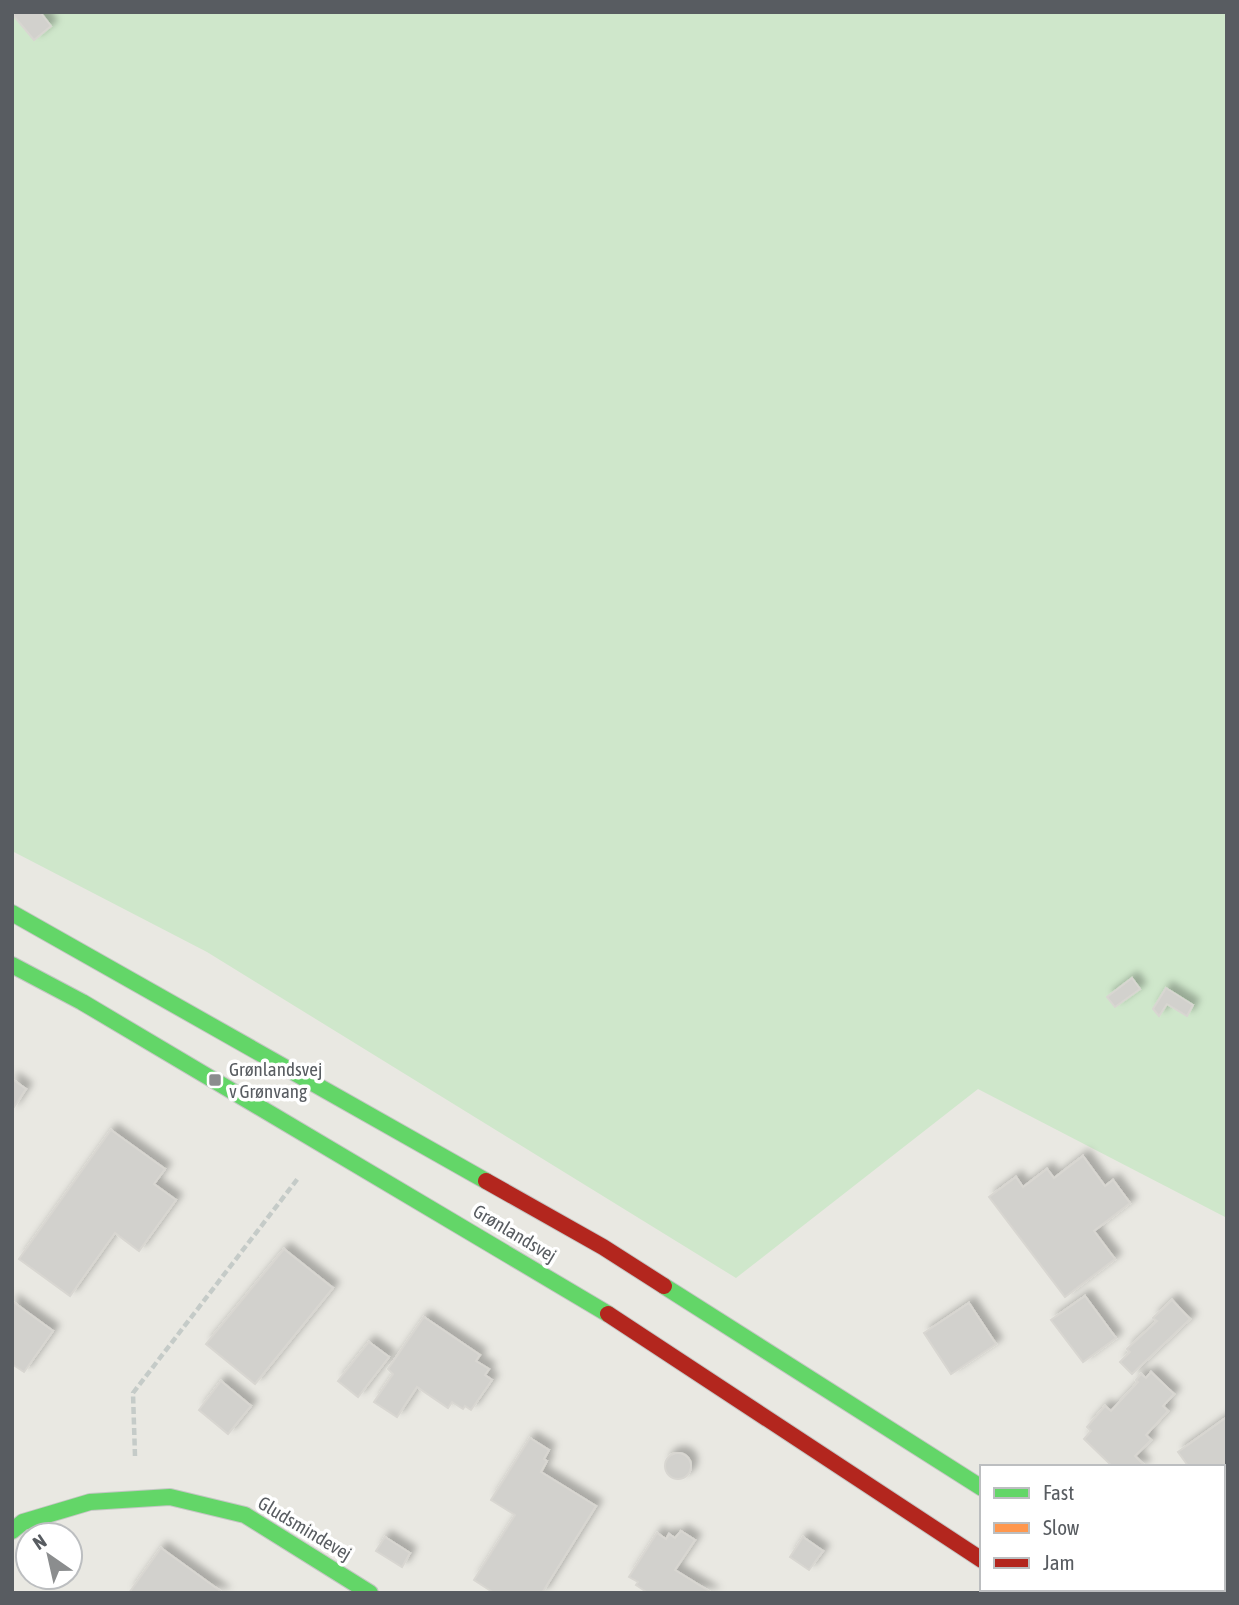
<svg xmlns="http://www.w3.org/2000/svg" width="1239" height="1605" font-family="'Asap Condensed',sans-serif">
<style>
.green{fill:#cfe7cb}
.building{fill:#d2d1cd;stroke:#d8d6d1;stroke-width:2;filter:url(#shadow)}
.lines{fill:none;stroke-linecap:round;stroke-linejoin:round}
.fast-casing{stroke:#c5c6c4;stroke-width:18}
.slow-casing{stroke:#c5c6c4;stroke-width:18}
.jam-casing{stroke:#c5c6c4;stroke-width:18}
.path{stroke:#c5cbc8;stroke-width:4.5;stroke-dasharray:7 3.5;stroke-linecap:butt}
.fast{stroke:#63d668;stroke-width:16}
.slow{stroke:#ff974d;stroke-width:16}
.jam{stroke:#b3261e;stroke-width:16}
.poi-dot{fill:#8b8d8e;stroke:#fff;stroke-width:2.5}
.labels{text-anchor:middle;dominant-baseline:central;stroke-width:7;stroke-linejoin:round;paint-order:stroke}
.poi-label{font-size:19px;fill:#585c61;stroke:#fff;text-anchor:start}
.street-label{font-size:19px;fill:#585c61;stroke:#fff}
</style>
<defs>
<filter id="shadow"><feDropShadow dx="6" dy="-6" stdDeviation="3.5" flood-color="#0004"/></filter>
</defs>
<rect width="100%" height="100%" fill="#e9e8e2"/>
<polygon class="green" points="12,12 1227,12 1227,1218 978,1089 736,1278 207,952 12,851"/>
<g class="building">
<polygon points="16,12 40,12 51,26 34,40 13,15"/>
<polygon points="1132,978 1140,989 1115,1007 1107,997"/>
<polygon points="1166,988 1193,1005 1187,1016 1167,1004 1159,1016 1153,1009"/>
<polygon points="12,1079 26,1089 12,1110"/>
<polygon points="111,1130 165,1169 154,1184 176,1200 139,1251 115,1233 70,1296 19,1259"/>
<polygon points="1083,1156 1105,1186 1113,1180 1130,1203 1094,1231 1115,1259 1065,1297 989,1197 1016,1177 1023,1187 1047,1169 1054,1178"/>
<polygon points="284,1249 333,1288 255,1384 206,1344"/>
<polygon points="1085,1296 1116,1338 1083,1362 1051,1320"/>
<polygon points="1172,1300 1190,1319 1132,1374 1120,1362 1130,1352 1127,1349 1157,1321 1153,1318"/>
<polygon points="12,1301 53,1331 24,1372 12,1364"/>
<polygon points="969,1303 996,1344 951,1374 924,1333"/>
<polygon points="424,1317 480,1355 476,1361 489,1369 485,1375 492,1380 471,1410 465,1406 463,1409 452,1402 448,1408 417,1387 397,1417 374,1402 393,1374 388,1369"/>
<polygon points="369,1342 389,1357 358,1397 338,1381"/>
<polygon points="1151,1372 1174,1394 1163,1406 1168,1411 1146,1435 1151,1440 1135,1456 1144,1465 1142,1467 1113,1467 1084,1439 1091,1431 1087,1427 1105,1406 1111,1411 1138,1382 1136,1380 1141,1374 1146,1378"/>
<polygon points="221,1381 251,1406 228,1434 199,1410"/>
<polygon points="1227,1417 1227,1493 1223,1496 1223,1467 1189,1467 1178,1452"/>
<polygon points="530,1438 549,1450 544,1459 547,1461 541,1472 596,1506 542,1593 494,1593 474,1580 515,1515 491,1500"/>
<circle cx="678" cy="1466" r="13"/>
<polygon points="681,1531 695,1540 675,1570 712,1593 648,1593 636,1585 638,1582 629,1577 657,1533 666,1539 669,1534 675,1538"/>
<polygon points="385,1537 410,1553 402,1567 376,1551"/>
<polygon points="803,1537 823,1551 809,1570 790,1557"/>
<polygon points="161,1548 223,1593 129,1593"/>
</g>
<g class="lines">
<defs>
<g id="fast">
<polyline points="12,913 486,1181"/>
<polyline points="12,965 82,1002 608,1314"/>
<polyline points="664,1286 982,1488"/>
<polyline points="12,1531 23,1522 90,1502 170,1497 245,1515 370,1593"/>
</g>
<polyline id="slow" points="1025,1589 1030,1593"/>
<g id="jam">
<polyline points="486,1181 603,1247 664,1286"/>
<polyline points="608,1314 982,1560"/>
<polyline points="1134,1589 1139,1593"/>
</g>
</defs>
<use href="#fast" class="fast-casing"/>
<use href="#slow" class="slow-casing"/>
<use href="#jam" class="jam-casing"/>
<polyline class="path" points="135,1456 133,1393 299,1177"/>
<use href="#fast" class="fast"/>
<use href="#slow" class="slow"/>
<use href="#jam" class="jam"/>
</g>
<rect class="poi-dot" x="208" y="1073" width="14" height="14" rx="3.5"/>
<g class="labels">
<g class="poi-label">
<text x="229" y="1069">Grønlandsvej<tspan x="229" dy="22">v Grønvang</tspan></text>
</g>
<g class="street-label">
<text transform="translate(515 1233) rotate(31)">Grønlandsvej</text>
<text transform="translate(305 1528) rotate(31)">Gludsmindevej</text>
</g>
</g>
<rect width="1239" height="1605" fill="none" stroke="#585c61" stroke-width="28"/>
<rect x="980" y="1465" width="245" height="126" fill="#ffffff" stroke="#bcbec0" stroke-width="2"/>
<rect x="994" y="1488" width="35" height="10" fill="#63d668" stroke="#bcbec0" stroke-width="2"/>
<text x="1043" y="1500" font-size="21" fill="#585c61">Fast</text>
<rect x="994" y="1523" width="35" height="10" fill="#ff974d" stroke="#bcbec0" stroke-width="2"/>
<text x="1043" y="1535" font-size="21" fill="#585c61">Slow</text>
<rect x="994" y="1558" width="35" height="10" fill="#b3261e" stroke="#bcbec0" stroke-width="2"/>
<text x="1043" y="1570" font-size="21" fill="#585c61">Jam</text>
<g transform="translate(49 1556) rotate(326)"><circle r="33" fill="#ffffff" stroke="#bcbec0" stroke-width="2"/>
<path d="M0-5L12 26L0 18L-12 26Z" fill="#8b8d8e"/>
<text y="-10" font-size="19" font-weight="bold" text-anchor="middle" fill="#585c61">N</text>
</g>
</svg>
